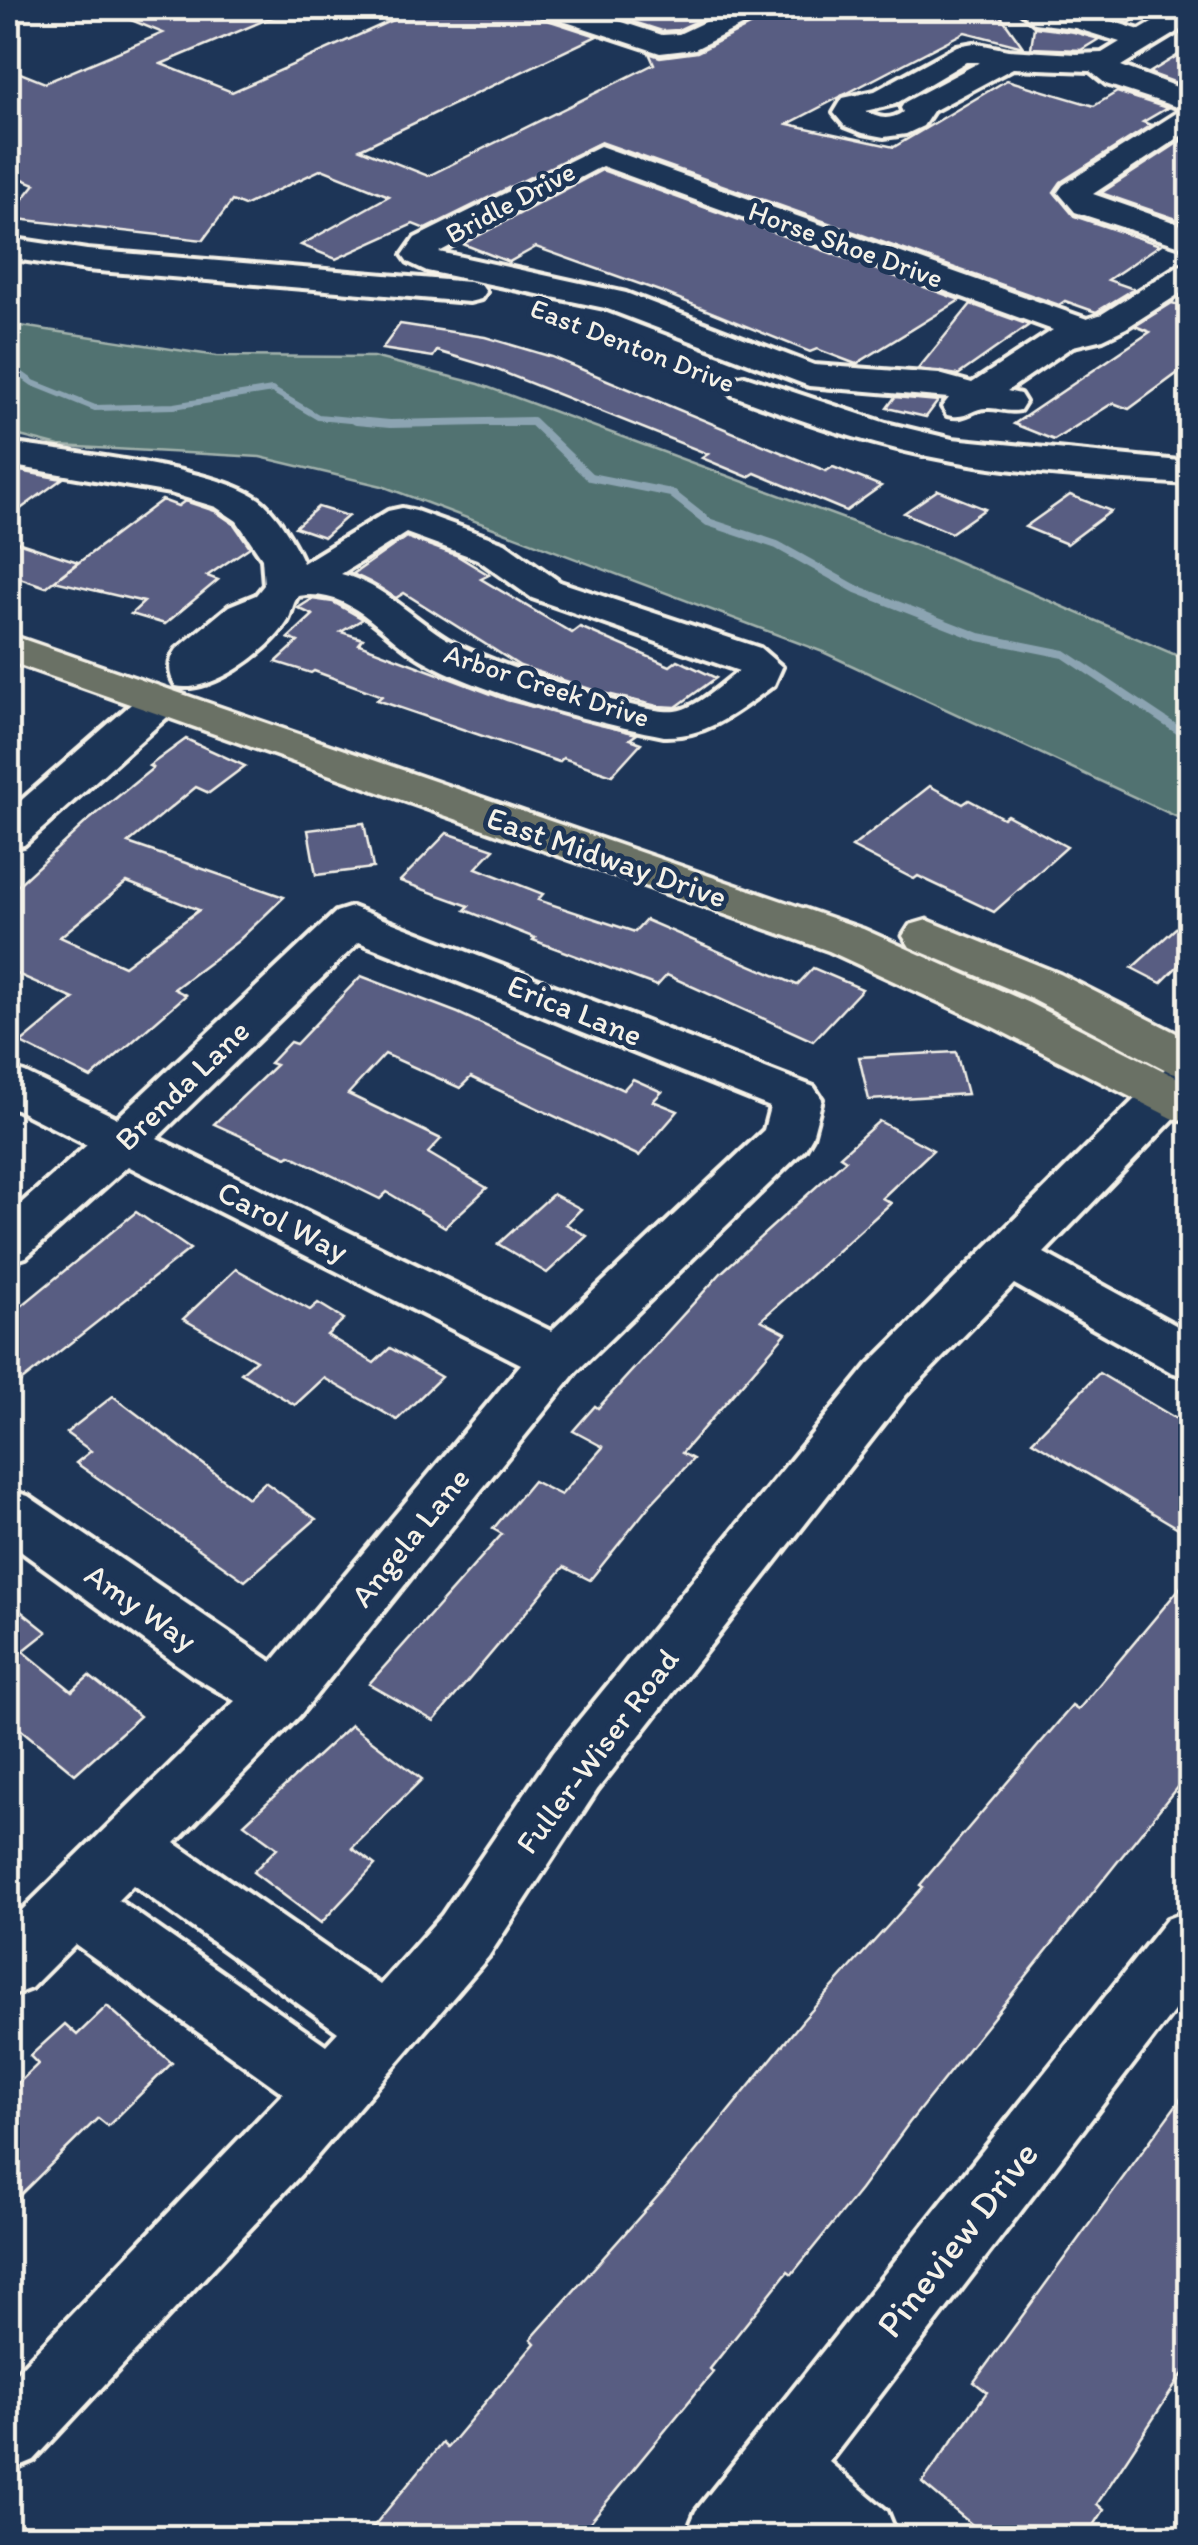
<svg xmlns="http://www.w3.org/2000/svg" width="1198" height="2545" font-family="Itim,sans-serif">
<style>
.green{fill:#517271;stroke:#a2b2ac;stroke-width:2.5}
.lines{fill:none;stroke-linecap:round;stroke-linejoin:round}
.stream-far1{stroke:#8ca4b2;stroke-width:6}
.stream{stroke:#8ca4b2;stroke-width:8}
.building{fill:#595d82;stroke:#f4f1e8;stroke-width:2.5;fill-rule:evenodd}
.minor-casing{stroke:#f4f1e8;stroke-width:8}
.major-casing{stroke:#f4f1e8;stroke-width:7}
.minor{fill:#1d3557;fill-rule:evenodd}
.major{fill:#6a7165;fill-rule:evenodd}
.labels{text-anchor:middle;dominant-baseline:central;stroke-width:10;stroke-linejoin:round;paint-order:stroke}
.far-street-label{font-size:28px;fill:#f4f1e8;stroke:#1d3557}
.street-label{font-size:32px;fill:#f4f1e8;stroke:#1d3557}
.near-street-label{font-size:38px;fill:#f4f1e8;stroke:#1d3557}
</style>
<rect width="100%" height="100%" fill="#1d3557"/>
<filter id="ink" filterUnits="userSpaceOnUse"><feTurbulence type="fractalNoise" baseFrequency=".01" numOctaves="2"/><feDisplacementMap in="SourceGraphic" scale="20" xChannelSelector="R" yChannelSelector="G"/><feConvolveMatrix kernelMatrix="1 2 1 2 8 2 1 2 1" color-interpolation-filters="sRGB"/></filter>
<g filter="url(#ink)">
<polygon class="green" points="8,324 217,356 373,357 479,384 947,557 1190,661 1190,823 823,652 382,486 260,457 59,446 8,433"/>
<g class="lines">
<g class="stream-far1">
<polyline points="8,365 33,383 95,408 174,406 272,390 318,417 381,423"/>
<polyline points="430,423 534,423"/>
</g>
<polyline class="stream" points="356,421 390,424 532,421 590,477 671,493 708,522 777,545 856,589 979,637 1064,654 1190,738"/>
</g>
<g class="building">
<polygon points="102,8 294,8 161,64 232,92 419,8 534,8 541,18 597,36 360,149 428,176 654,64 649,53 660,57 697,52 767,17 773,8 1010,8 999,13 1023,47 965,32 788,124 894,147 1007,80 1094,106 1117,92 1167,108 1143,122 1151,125 1061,182 1054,192 1074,216 1160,245 1108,280 1134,289 1096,312 1065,301 1059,305 601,142 425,229 413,224 336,259 301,245 389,196 322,169 244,206 232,201 203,240 8,218 35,184 8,173 8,68 45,83 163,33"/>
<polygon points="590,8 726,8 678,30 662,31"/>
<polygon points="1079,8 1155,8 1129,23"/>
<polygon points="1034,27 1074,32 1099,39 1081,50 1031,48"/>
<polygon points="1190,48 1190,88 1149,73"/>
<polygon points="1187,137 1190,138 1188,223 1101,193"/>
<polygon points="602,170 960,300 856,364 817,349 810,352 662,292 536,247 509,262 463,244"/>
<polygon points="1172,303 1186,307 1190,304 1190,364 1129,409 1113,403 1054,440 1014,424 1150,332 1135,326"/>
<polygon points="971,304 1029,325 958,375 918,369"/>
<polygon points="400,324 485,337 552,357 826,471 833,467 881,486 846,511 755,473 748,477 702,458 708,454 490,367 437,351 433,357 382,349"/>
<polygon points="895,397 938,401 926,417 887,408"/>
<polygon points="15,470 62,479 8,518 8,475"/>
<polygon points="938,490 985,509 951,533 904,513"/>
<polygon points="1070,495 1111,511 1067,544 1025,527"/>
<polygon points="162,500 178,506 185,501 215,511 234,524 250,547 207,576 218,580 165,624 131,614 144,602 54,581"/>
<polygon points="318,507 348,516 324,537 295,527"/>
<polygon points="406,537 456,555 489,575 481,579 572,633 580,627 670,666 678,660 716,678 676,707 657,706 599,692 520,666 404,593 396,598 353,574"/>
<polygon points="8,539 78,562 46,587 8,574"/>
<polygon points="312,599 333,602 363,619 341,632 363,639 359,644 507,700 637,734 630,739 641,743 612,775 563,758 559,762 377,700 382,696 314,671 311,673 276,662 298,642 288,638 313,615 298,608"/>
<path d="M186 739 245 766 209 793 196 787 128 843 284 897 238 941 174 989 186 995 91 1078 21 1043 74 999 8 970V894L84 824 153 768 149 766ZM127 882 199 910 124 966 60 937Z"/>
<polygon points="930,786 963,804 969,800 1003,818 1007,815 1067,847 994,912 918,876 914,879 852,847"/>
<polygon points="364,823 373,868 316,875 308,830"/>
<polygon points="447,833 494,849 476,868 543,894 538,900 635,932 646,920 797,985 813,968 862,989 813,1041 667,975 657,986 533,940 535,938 465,910 469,906 400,881"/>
<polygon points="1190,915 1190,954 1161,983 1132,968"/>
<polygon points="361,976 458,1013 623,1090 633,1079 662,1092 653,1101 678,1111 639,1156 471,1077 460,1088 385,1054 348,1094 441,1139 428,1153 487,1188 445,1227 387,1192 380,1199 290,1155 287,1157 214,1124 276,1065 270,1063 290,1042 296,1044"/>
<polygon points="956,1052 967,1094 869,1100 859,1057"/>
<polygon points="879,1121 933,1150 882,1198 891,1203 761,1320 786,1333 682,1453 693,1459 650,1505 590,1580 564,1567 434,1721 369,1684 502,1534 493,1529 533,1481 561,1495 603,1447 573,1431 595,1406 598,1408 722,1272 846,1160 840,1156"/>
<polygon points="553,1194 581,1209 566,1224 587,1236 547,1273 498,1244"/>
<polygon points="136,1212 190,1249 8,1392 8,1317"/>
<polygon points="236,1269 310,1310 318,1303 344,1319 327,1335 374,1363 390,1348 441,1377 397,1420 324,1378 295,1405 241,1373 256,1360 183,1319"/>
<polygon points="1099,1373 1190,1427 1190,1535 1032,1441"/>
<polygon points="113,1396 248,1498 265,1482 316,1519 245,1581 76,1463 91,1451 66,1433"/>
<polygon points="1190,1576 1190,1771 909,2123 860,2190 792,2274 788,2271 710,2369 713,2372 577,2538 364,2538 442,2443 447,2448 535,2343 531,2339 674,2178 803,2020 923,1887 920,1885 1072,1706 1078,1710"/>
<polygon points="8,1601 47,1632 23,1651 72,1691 89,1676 140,1716 75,1774 8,1719"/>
<polygon points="351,1725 422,1779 352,1848 375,1865 321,1923 253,1872 277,1848 244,1824"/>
<polygon points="107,2006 172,2063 108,2126 98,2118 8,2207 8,2093 38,2064 30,2056 65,2024 77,2035"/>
<polygon points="1190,2086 1190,2363 1097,2504 1104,2510 1086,2538 988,2538 922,2483 987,2392 974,2382"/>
</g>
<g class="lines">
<defs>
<g id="minor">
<polygon points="538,8 579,8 662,35 679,34 734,8 769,8 765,14 695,49 660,53 542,14"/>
<path d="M1017 8 1078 11 1140 30 1177 8H1190V24L1121 66 1190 92V130L1093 194 1190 228V249L1075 212 1058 192 1063 185 1183 109 1106 84 1090 71 1013 68 933 111 923 126 906 134 884 137 863 133 845 126 834 113 843 98 875 91 957 46 974 43 1008 50 1076 54 1102 53 1120 42 1075 28 1034 23ZM966 62H980L905 102 901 108 903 112C890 121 878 119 865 111L895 104Z"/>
<path d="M600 146 1087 319 1102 314 1178 266 1190 263V287L1126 328 1103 339 1073 346 1007 391 1020 394 1025 402 1020 410C1006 413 999 407 987 408 971 408 968 420 947 415L942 407 949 398 809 386 605 308 427 271 408 262 403 255 415 238ZM602 166 1053 330 972 383 939 374 814 365 626 293 439 252Z"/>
<polygon points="8,238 87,250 469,282 481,285 486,292 481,299 469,302 87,270 8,258"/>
<path d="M745 376 886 423 952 439 1190 462V484C1112 479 1031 475 953 461 877 448 804 422 732 395L727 387 732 379Z"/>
<path d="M8 443C67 452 214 467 259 499 277 513 294 542 303 563L388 511 402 508 416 511 505 543 560 582 760 648 782 667 774 685C739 710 709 737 664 736 591 722 487 696 423 660 381 636 352 587 298 596 291 605 292 616 285 625 266 653 210 694 176 686 168 674 168 661 177 649L229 606 256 595 264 585 262 558 237 521 216 507 170 493 8 465ZM406 533 477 559 532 598 739 671C721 684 698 708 675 711 641 716 483 660 450 641 412 619 385 585 341 574Z"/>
<polygon points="160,689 175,692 181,701 175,710 24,845 8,848 8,812 145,692"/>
<path d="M352 907 814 1087 822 1099 812 1137 805 1149 576 1372 300 1715 175 1843 380 1985 442 1915 553 1752 868 1365 1173 1061 1190 1056V1102L1044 1253 1190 1333V1378L1171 1372 1014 1284 906 1395 597 1790 488 1957 304 2171 34 2460 8 2471V2381L283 2093 75 1944 31 1988 8 1997V1924L235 1701 193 1676 8 1542V1490L28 1496 272 1662 521 1364 128 1166 26 1257 8 1263V1215L87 1145 8 1105V1068L25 1073 117 1118 336 912ZM359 942 770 1107 764 1130 551 1331 157 1138ZM133 1885 338 2032 326 2045 118 1900Z"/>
<polygon points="1190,1910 1190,1990 829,2462 887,2511 898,2538 801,2538 783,2522 771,2538 685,2538 696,2511 1167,1919"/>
</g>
<g id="major">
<polygon points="8,634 863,929 1029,1003 1190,1084 1190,1123 1172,1118 993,1027 829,951 8,661"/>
<polygon points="927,920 1060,974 1190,1040 1190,1078 1172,1073 1026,996 910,947 903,936 910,925"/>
</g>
</defs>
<use href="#minor" class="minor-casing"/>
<use href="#major" class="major-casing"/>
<use href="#minor" class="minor"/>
<use href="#major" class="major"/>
</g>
</g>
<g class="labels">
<g class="far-street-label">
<text transform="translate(510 202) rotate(-28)">Bridle Drive</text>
<text transform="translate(846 244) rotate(20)">Horse Shoe Drive</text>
<text transform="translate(633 345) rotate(21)">East Denton Drive</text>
<text transform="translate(547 685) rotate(18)">Arbor Creek Drive</text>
</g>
<g class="street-label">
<text transform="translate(607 857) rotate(19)">East Midway Drive</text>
<text transform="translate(575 1010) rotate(22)">Erica Lane</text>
<text transform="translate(182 1085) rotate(-44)">Brenda Lane</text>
<text transform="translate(283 1221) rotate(27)">Carol Way</text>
<text transform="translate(410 1537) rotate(-51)">Angela Lane</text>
<text transform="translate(141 1607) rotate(35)">Amy Way</text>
<text transform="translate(597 1751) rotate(-53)">Fuller-Wiser Road</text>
</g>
<g class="near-street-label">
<text transform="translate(957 2239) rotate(-52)">Pineview Drive</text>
</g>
</g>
<rect width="1198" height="2545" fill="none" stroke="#1d3557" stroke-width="40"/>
<rect x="20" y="20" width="1158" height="2505" fill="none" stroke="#f4f1e8" stroke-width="4" filter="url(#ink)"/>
</svg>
